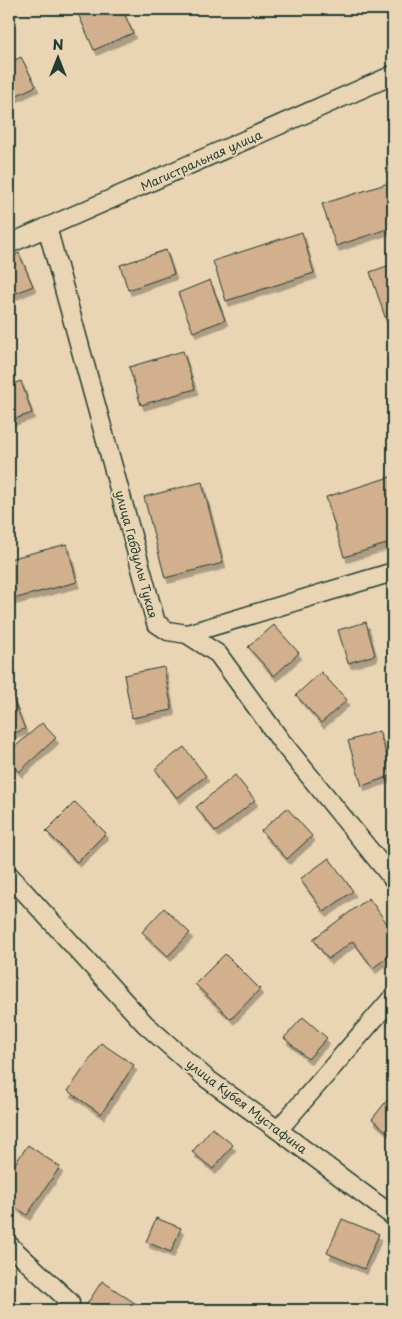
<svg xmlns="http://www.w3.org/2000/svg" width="402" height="1319" font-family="'Playpen Sans',sans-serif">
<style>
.building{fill:#d2af8d;stroke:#1f3d34;filter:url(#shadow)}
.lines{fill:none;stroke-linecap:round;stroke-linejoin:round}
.street-casing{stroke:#1f3d34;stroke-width:21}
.street{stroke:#e9d5b3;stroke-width:18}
.labels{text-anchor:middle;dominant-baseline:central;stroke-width:4;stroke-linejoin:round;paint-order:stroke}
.street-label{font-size:12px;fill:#1f3d34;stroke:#e9d5b3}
</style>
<defs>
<filter id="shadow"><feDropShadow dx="3" dy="5.5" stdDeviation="0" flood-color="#0004"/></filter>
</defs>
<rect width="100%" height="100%" fill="#e9d5b3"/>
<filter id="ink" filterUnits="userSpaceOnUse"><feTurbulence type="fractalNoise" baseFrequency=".02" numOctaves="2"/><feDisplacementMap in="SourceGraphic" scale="10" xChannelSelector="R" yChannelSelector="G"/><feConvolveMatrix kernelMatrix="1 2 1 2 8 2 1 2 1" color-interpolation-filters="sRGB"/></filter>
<g filter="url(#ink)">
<g class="building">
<polygon points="76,9 122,9 133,33 94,50"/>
<polygon points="21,57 36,86 9,99 9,63"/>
<polygon points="389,183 393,197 393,227 336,246 322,204"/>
<polygon points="302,232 314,273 226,301 213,261"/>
<polygon points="166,250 174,274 128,290 120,265"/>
<polygon points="19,253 33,286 9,296 9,258"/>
<polygon points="393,264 393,341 370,272"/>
<polygon points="210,280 225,320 193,332 178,293"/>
<polygon points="183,351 195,389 141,405 129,367"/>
<polygon points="21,381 32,413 9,421 9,385"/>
<polygon points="393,476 393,542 344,557 326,497"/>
<polygon points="202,482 223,563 165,578 144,497"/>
<polygon points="67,544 77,582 9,600 9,559"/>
<polygon points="366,622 375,655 348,663 338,630"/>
<polygon points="274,625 299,653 274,676 248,647"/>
<polygon points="164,667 172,710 132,718 124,675"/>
<polygon points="321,672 347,700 321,723 296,695"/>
<polygon points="13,699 25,729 9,735 9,700"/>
<polygon points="42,723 56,738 19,772 9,761 9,752"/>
<polygon points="379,731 393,775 362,786 348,741"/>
<polygon points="184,747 206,776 177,798 155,769"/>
<polygon points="235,775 255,800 216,832 196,807"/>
<polygon points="75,802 106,833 77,862 46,831"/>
<polygon points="287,808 312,836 287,859 261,831"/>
<polygon points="329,858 353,891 324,912 300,879"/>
<polygon points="369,898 393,932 393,953 373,968 353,941 328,959 313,939"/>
<polygon points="164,908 190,933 168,956 142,932"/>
<polygon points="225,954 260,989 231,1019 195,984"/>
<polygon points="303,1017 327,1038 308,1059 284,1038"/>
<polygon points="101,1043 134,1065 101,1114 68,1091"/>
<polygon points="393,1093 393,1137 372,1119"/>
<polygon points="212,1128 233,1145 213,1169 192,1152"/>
<polygon points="28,1145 60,1167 27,1215 9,1202 9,1172"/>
<polygon points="156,1218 181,1228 171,1252 146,1242"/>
<polygon points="342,1219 379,1234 364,1269 327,1253"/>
<polygon points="102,1281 145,1310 83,1310"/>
</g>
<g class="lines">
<defs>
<g id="street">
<polyline points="47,227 156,623 168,631 187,634 218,654 281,741 393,879"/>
<polyline points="9,244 393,75"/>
<polyline points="187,634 393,572"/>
<polyline points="9,875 145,1024 206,1078 278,1130 393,1216"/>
<polyline points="278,1130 393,997"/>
<polyline points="9,1245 70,1302"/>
</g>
</defs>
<use href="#street" class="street-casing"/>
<use href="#street" class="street"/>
</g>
</g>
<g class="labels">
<g class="street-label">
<text transform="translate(201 160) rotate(-24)">Магистральная улица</text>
<text transform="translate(137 554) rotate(75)">улица Габдуллы Тукая</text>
<text transform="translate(247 1106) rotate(37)">улица Кубея Мустафина</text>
</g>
</g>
<rect width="402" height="1319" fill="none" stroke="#e9d5b3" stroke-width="30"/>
<rect x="15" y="15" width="372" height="1289" fill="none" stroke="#1f3d34" stroke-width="2" filter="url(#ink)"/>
<g transform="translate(58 58)" stroke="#e9d5b3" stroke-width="4" paint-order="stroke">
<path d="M0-4L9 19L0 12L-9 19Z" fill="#1f3d34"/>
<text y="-8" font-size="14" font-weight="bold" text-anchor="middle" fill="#1f3d34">N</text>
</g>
</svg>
